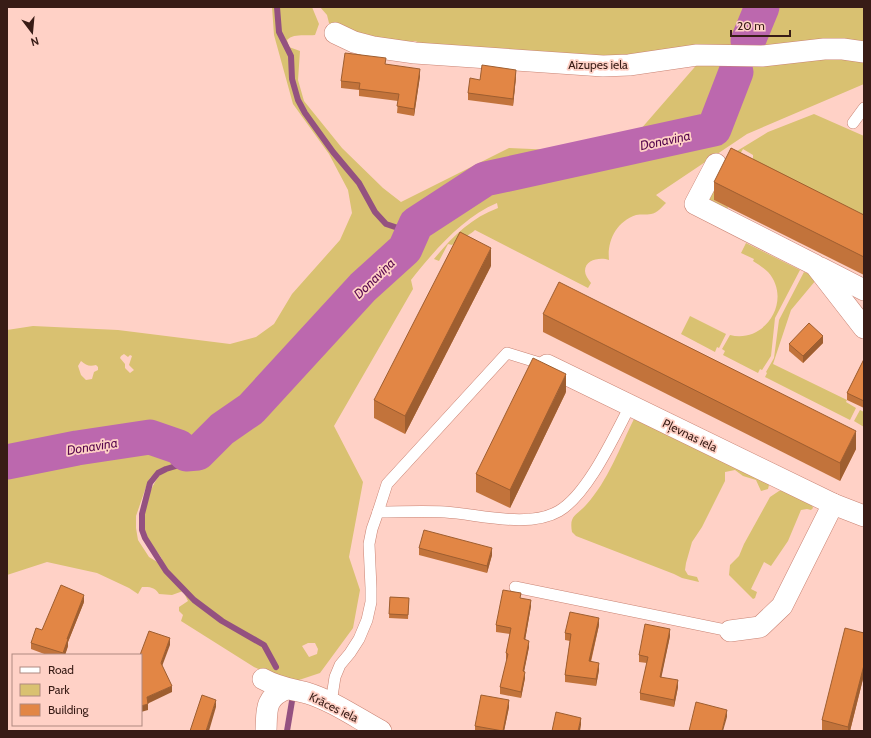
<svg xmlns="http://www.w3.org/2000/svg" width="871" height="738" font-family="Cabin,sans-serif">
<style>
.green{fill:#d9c171;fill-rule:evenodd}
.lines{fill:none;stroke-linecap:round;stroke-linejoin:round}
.stream{stroke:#945180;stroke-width:6}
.river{stroke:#bc68ae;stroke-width:35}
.lane-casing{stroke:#c98373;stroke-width:12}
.street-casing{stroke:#c98373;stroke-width:22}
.lane{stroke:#fff;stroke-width:11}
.street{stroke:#fff;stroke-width:21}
.wall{fill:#c2733b}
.shaded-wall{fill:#9e5e30}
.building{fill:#e28645;stroke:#9e5e30}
.labels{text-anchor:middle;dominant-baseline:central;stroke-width:3.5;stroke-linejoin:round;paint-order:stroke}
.street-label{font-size:12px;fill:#381c16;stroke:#ffd1c6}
.water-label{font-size:13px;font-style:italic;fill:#57074e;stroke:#ffd1c6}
</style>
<rect width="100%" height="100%" fill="#ffd1c6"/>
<g class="green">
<path d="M272 7H312L319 24 315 35C306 36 293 33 287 40L289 47 300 51 298 80 304 101 342 148 383 188 401 202 509 148 577 151 633 138 700 61 864 56V84L747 134 656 195 666 203C662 207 657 213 651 214 646 215 641 214 636 215 616 222 607 241 609 260 601 257 585 259 585 271 585 275 588 279 591 283L588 288 475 230C472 234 458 240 452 245L448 244 439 261 434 259C452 237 471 218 498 208L497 203C463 217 434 251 411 280L413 289 334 426 363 482 349 557 360 590 353 628 320 673 290 683 254 667 181 621 183 615 179 611V607L188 601 183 591 172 595 159 594C155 587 150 587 142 587L138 594 129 588 97 573 47 562 7 575V330L33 326 118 330 230 344 256 337 274 324 292 294 340 240 352 213 348 190 329 154 293 104 274 35ZM124 354 128 357 130 355 132 356 129 365 134 370 130 373 125 368V364L120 358 121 356ZM81 361C86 365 89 367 96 365L98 367V370L94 372 92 379 86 380 81 375 78 366ZM279 371 287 374 260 406 230 427 203 451 200 449 222 422 238 414 250 405ZM155 474 160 475C149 488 140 516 145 532 148 542 157 550 162 559L159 563 149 557 138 540 136 528V516L146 487 150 478ZM308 643H315L318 649 317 654 309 657 302 646Z"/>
<polygon points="320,7 864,7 864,47 627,60 423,44 415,41 400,43 337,29 329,23 327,15"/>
<polygon points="814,114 864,136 864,233 753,160 753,155 743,149 714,200 728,207 725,213 709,200 732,154 768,132"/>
<path d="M746 243 800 270 775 318 771 356 762 370 760 369 758 373 723 355 725 351 722 349 730 335C765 344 793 300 768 272 764 268 759 265 753 261L754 259 741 253Z"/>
<polygon points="804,272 812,275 816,280 791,310 773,364 847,400 846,402 856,408 850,420 765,377 767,373 766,372 774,358 779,320"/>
<polygon points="690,316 726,334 719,348 717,347 715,352 681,334"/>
<polygon points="860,410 864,412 864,427 854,421"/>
<path d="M634 419 768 482 769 485 768 489 761 491 756 480 743 476 735 470 725 472V481L702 527 692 542 686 563 685 570 688 575 697 577 699 582 682 578 674 574 576 536 572 532C569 515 576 516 586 505 608 481 620 447 634 419Z"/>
<polygon points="779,491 783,491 812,505 813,508 811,510 807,509 801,510 788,541 771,566 764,562 751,589 757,592 755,598 753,599 729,575 730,565 739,556 744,544 770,497"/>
</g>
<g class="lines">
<g class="stream">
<polyline points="277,7 279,32 291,56 292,79 298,100 305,113 333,152 359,183 375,212 386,224 398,228 411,236"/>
<polyline points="186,454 177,463 176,466 166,469 158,473 150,483 142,514 142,530 145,538 166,571 194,600 222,621 264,645 276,667"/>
<polyline points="287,731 292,701"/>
</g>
<g class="river">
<polyline points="748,41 762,7"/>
<polyline points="7,462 77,448 150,437 179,447 186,454 198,453 222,429 251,409 363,287 405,249 416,224 485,179 714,129 736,72"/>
</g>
<defs>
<g id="lane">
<polyline points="853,123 864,108"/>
<polyline points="378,512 387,484 507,353 546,365"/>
<polyline points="515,587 730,631"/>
<path d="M331 703 335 677 340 665 350 653 359 639 367 620 371 602V588L369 544 372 529 378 512C400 512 423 511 445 512 479 514 528 529 559 511 588 494 614 436 630 406"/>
</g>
<g id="street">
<polyline points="335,33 354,42 373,47 415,53 603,66 629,65 697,55 762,56 824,49 843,49 864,52"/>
<polyline points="716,164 695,204 815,265 864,328"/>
<polyline points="821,268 864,290"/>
<polyline points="547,365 833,504 864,516"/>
<polyline points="730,631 760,627 782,606 833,504"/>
<path d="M263 679C277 687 291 689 307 693 333 701 357 718 381 731"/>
<path d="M266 731C267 711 264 698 286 689"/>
</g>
</defs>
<use href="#lane" class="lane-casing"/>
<use href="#street" class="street-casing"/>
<use href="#lane" class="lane"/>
<use href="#street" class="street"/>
</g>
<g class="wall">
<polygon points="386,64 420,76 414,116 397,113 398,101 359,96 359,90 341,88 341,81"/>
<polygon points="516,77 513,106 468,100 468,93 480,80"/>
<polygon points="714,182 864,215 864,275 714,200"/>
<polygon points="491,266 405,434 374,418 374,400"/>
<polygon points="543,314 856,449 840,481 543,332"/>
<polygon points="823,343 803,363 789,351 789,344"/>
<polygon points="864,359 864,408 847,400 847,393"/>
<polygon points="566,392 510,508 476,492 476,474"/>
<polygon points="419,548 492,555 487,573 419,555"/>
<polygon points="390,597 409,598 408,619 389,618"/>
<polygon points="521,598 531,606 525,640 529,647 524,671 525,678 521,698 500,694 500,687 507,660 506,659 506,653 510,634 496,632 496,625"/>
<polygon points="84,602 68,642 68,646 65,655 47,655 31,649 31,643 42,630"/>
<polygon points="599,625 591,662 599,670 596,686 565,682 565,675 570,641 565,640 565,633"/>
<polygon points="864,633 864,675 850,731 826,731 822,730 822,720"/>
<polygon points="670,636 661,677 678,687 674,707 640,700 640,693 647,663 639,662 639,655"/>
<polygon points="509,707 504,731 475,731 475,726"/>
</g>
<g class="shaded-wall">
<polygon points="420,69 420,76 414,116 414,109"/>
<polygon points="516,70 516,77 513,106 513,99"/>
<polygon points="491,248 491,266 405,434 405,416"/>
<polygon points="823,336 823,343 803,363 803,356"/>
<polygon points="566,374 566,392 510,508 510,490"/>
<polygon points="856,431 856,449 840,481 840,463"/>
<polygon points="492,548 492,555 487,573 487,566"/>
<polygon points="84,595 84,602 68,642 68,646 65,655 63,655 67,639"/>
<polygon points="531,600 531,606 524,646 524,639"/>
<polygon points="599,618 599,625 589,668 589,661"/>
<polygon points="670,629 670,636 660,684 660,677"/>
<polygon points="170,638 170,645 161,669 161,663"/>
<polygon points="529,641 529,647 523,677 523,671"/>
<polygon points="599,663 599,670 596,686 596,679"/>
<polygon points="864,665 864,675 850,731 848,731 848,727"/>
<polygon points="525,672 525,678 521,698 521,692"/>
<polygon points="678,680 678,687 674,707 674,700"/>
<polygon points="172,686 172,692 147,704 147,697"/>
<polygon points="216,700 216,707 209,731 206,731"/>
<polygon points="509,700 509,707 504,731 503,731"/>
<polygon points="148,704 148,710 141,712 141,706"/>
<polygon points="727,710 727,717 723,731 722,731"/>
<polygon points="581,718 581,725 580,731 578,731"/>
</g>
<g class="building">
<polygon points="345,53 386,58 385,64 420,69 414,109 397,106 399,94 359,89 360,83 341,81"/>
<polygon points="482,65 516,70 513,99 468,93 470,78 480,80"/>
<polygon points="731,148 864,215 864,257 714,182"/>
<polygon points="460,232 491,248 405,416 374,400"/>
<polygon points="559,282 856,431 840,463 543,314"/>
<polygon points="809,323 823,336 803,356 789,344"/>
<polygon points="533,358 566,374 510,490 476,474"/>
<polygon points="864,359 864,401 847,393"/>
<polygon points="424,530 492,548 487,566 419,548"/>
<polygon points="61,585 84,595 67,639 68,639 63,653 31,643 36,628 42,630"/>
<polygon points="503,590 521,593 520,598 531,600 524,639 529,641 523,671 525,672 521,692 500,687 508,654 506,653 511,628 496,625"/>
<polygon points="390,597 409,598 408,615 389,614"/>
<polygon points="570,612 599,618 589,661 599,663 596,679 565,675 571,634 565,633"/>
<polygon points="645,624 670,629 660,677 678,680 674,700 640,693 648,657 639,655"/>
<polygon points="845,628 864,633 864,665 848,727 822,720"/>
<polygon points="149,631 170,638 161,663 172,686 147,697 148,704 141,706 141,655 140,655"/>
<polygon points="202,695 216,700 206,731 190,731"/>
<polygon points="481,695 509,700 503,731 475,726"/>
<polygon points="696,702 727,710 722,731 689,731"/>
<polygon points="556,712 581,718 578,731 552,731"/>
</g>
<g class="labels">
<g class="street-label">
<text x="598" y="64">Aizupes iela</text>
<text transform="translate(690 435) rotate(26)">Pļevnas iela</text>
<text transform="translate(334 707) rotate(26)">Krāces iela</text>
</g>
<g class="water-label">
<text transform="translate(665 140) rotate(-12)">Donaviņa</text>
<text transform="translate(374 278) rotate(-44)">Donaviņa</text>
<text transform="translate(92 446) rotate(-9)">Donaviņa</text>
</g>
</g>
<rect width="871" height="738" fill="none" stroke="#381c16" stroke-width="16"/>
<rect x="12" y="654" width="130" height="72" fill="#ffd1c6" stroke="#af8980"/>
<rect x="20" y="667" width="20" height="6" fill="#ffffff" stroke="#af8980"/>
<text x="48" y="674" font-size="12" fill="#381c16">Road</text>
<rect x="20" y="684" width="20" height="12" fill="#d9c171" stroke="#af8980"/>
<text x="48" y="694" font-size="12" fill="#381c16">Park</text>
<rect x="20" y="704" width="20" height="12" fill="#e28645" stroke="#af8980"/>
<text x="48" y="714" font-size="12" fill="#381c16">Building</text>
<g transform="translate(32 32) rotate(164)" stroke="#ffd1c6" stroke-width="3" paint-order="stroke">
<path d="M0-3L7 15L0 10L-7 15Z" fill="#381c16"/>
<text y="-6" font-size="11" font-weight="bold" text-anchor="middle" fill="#381c16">N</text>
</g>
<path d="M731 30v6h59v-6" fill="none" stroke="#381c16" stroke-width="2"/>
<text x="737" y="30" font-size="12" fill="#381c16" stroke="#ffd1c6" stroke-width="3" paint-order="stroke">20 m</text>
</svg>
